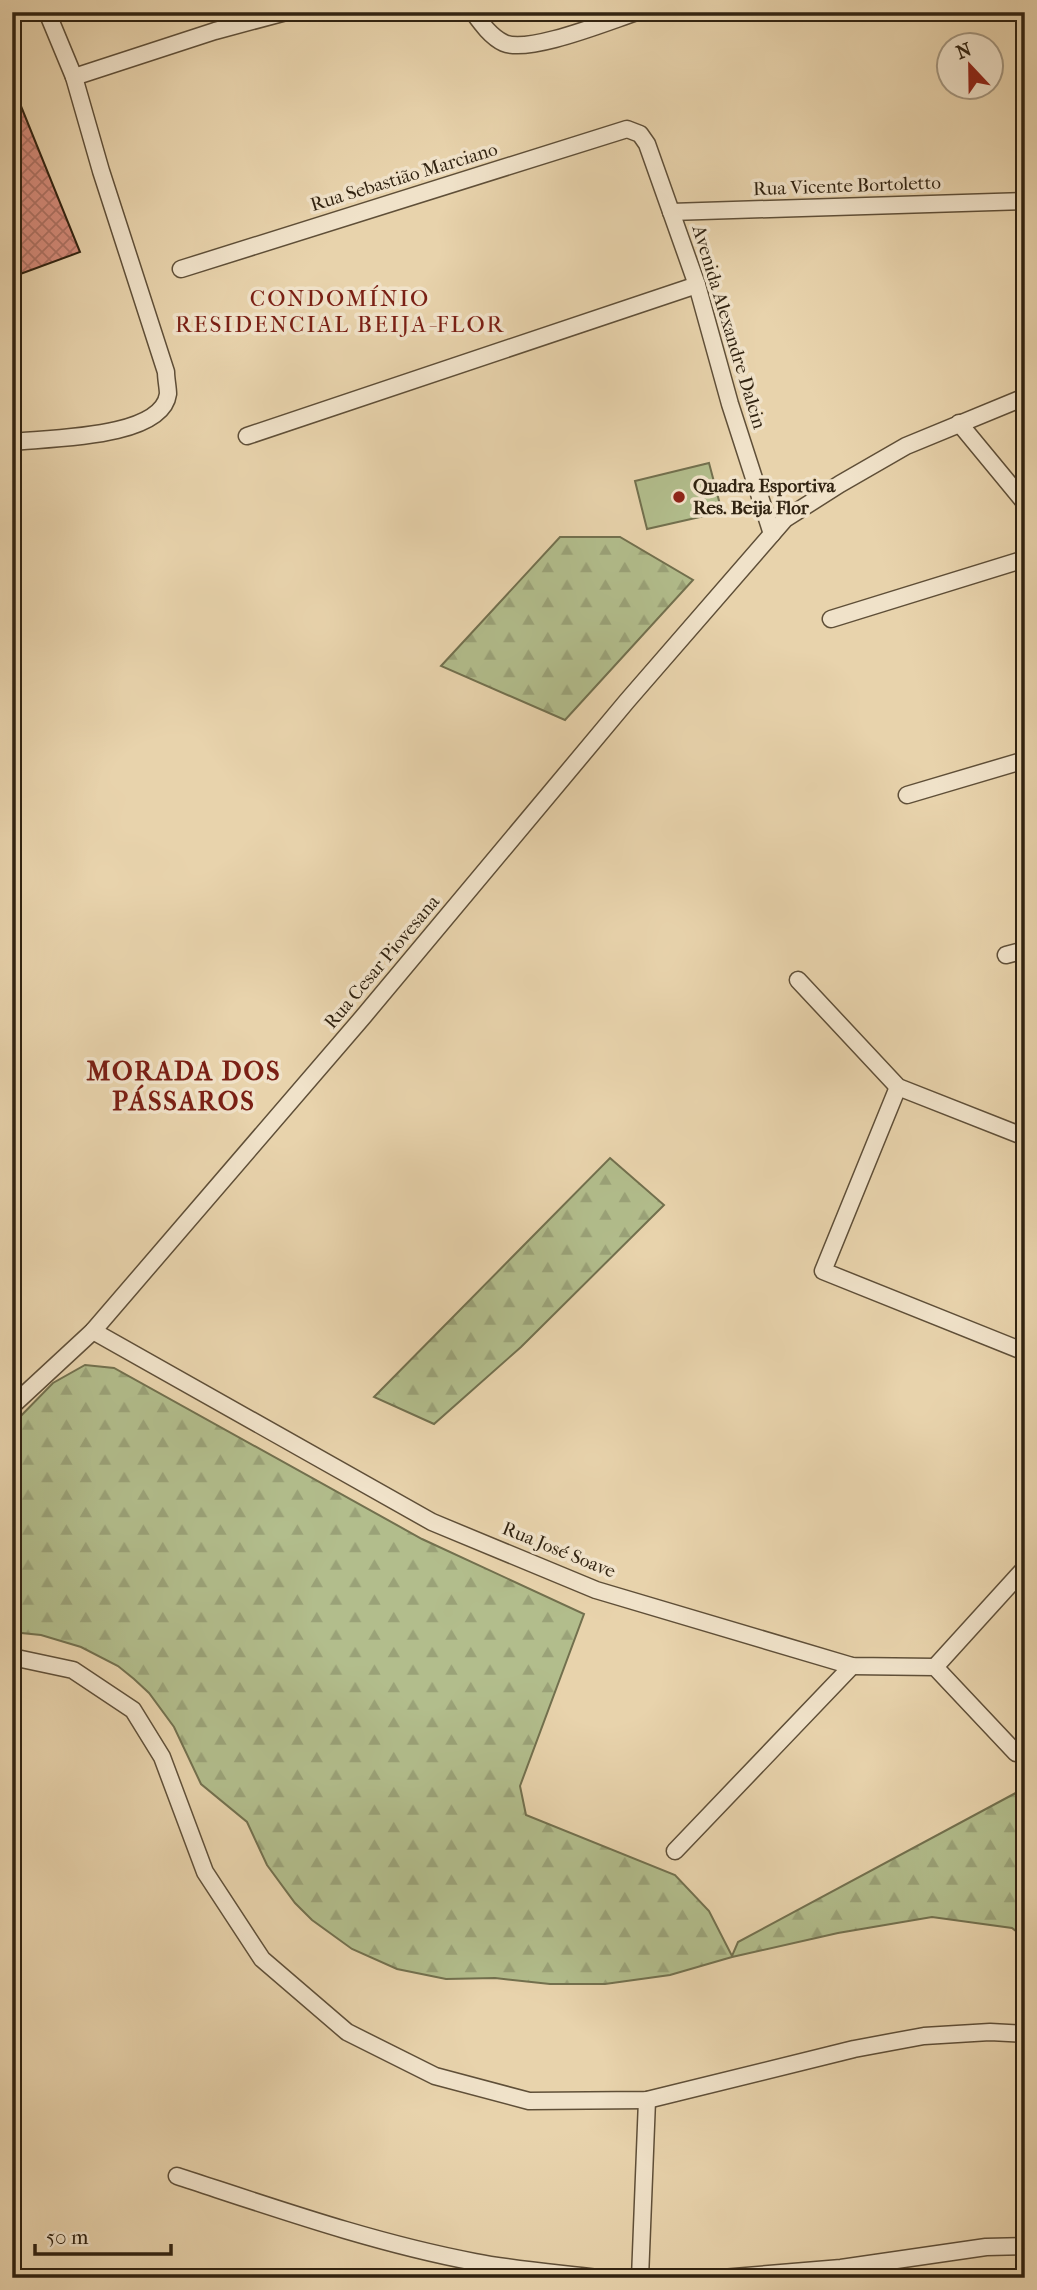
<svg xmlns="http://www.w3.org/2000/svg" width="1037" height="2290" font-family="'IM FELL French Canon',serif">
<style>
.grass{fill:#b2bd8c;stroke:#72704e;stroke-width:2}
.forest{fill:url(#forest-firs);stroke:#72704e;stroke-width:2}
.building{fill:url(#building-cross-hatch);stroke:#312311;stroke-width:2}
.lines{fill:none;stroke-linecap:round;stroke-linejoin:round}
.minor-casing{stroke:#5f4f38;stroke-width:19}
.minor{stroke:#f0e2c9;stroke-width:16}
.poi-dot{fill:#8f2418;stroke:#f0e2c9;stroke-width:2.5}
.labels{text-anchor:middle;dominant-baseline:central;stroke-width:7;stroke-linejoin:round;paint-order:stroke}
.street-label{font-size:19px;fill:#312311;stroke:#f0e2c9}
.poi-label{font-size:19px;font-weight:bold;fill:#312311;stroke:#f0e2c9;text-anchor:start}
.quarter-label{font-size:23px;letter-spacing:2px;fill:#7a1f14;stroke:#f0e2c9}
.district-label{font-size:26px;font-weight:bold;letter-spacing:2px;fill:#7a1f14;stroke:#f0e2c9}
</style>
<defs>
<pattern id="forest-firs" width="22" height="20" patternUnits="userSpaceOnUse" patternTransform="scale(1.75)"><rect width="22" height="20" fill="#b2bd8c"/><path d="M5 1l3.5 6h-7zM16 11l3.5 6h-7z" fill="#9aa278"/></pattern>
<pattern id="building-cross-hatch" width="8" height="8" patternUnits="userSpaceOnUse" patternTransform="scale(1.75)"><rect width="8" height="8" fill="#d68c7c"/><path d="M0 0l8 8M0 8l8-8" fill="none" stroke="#ae7264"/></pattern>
</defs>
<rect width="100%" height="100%" fill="#e8d3ac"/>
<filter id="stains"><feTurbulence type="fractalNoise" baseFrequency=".00286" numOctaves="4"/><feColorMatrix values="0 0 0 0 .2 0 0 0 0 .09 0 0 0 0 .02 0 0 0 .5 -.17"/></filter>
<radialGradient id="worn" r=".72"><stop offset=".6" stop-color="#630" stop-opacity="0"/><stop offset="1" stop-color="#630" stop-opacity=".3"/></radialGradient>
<polygon class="grass" points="709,463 722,512 647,529 635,481"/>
<g class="forest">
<polygon points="560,537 620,537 693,580 565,720 441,666"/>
<polygon points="610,1158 664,1205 521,1347 434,1424 374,1397"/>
<polygon points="85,1365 114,1368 422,1539 584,1614 520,1786 526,1815 675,1875 709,1911 732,1956 738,1942 1025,1788 1025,1938 1012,1928 932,1917 838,1933 732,1957 670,1975 605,1984 550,1984 495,1978 446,1979 397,1969 352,1949 312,1920 295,1903 267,1865 247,1822 201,1784 174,1727 149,1693 134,1679 118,1666 81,1647 41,1635 12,1632 12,1425 53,1383"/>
</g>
<polygon class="building" points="12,84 80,252 12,277"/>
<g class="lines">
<defs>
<g id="minor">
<path d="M473 12C481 23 491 37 504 43 529 54 609 21 637 12"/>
<polyline points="74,77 215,31 286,12"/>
<polyline points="671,212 1025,201"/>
<polyline points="181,269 627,129 640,134 647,144 697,285 730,404 772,534"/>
<polyline points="959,423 1025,503"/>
<polyline points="247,436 697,285"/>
<path d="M12 442C47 438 162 439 168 394 168 388 166 379 166 372L101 171 74 77 47 12"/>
<polyline points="831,619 1025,559"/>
<polyline points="907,795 1025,760"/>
<polyline points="1006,955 1025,950"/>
<polyline points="798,980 898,1087 1025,1137"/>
<polyline points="898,1087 823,1271 1025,1352"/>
<polyline points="93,1331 432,1522 596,1590 852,1666 935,1667 1016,1753"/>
<polyline points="12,1406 93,1331 363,1017 627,701 785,519 840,484 906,446 1025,397"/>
<polyline points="12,1657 73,1670 133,1710 162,1757 205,1872 262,1959 347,2032 435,2076 529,2101 647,2100 854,2049 924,2036 990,2032 1025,2034"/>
<polyline points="935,1667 1025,1568"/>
<polyline points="675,1851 852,1666"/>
<path d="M177 2176C275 2208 374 2243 475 2262 515 2270 557 2273 598 2278"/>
<polyline points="640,2278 647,2100"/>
<polyline points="722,2278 841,2268 986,2247 1025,2246"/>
</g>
</defs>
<use href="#minor" class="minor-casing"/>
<use href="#minor" class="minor"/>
</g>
<circle class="poi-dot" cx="679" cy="497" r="7"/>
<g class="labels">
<g class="street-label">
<text transform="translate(404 177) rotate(-17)">Rua Sebastião Marciano</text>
<text transform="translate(847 186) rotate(-2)">Rua Vicente Bortoletto</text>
<text transform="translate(729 327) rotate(73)">Avenida Alexandre Dalcin</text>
<text transform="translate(382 962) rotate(-50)">Rua Cesar Piovesana</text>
<text transform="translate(559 1550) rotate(22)">Rua José Soave</text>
</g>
<g class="poi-label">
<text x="693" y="486">Quadra Esportiva<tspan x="693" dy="22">Res. Beija Flor</tspan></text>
</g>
<g class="quarter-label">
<text x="340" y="298">CONDOMÍNIO<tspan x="340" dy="26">RESIDENCIAL BEIJA-FLOR</tspan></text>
</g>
<g class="district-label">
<text x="184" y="1071">MORADA DOS<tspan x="184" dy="30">PÁSSAROS</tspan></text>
</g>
</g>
<rect width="1037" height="2290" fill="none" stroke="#e8d3ac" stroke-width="42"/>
<rect x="14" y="14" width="1009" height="2262" fill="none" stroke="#312311" stroke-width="3.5"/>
<rect x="21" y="21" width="995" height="2248" fill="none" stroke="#312311" stroke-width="2"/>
<g transform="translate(970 66) rotate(338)"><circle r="33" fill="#f0e2c9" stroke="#a4967f" stroke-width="2"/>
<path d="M0-5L12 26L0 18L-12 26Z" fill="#8f2418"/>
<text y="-10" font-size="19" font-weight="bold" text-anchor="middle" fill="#312311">N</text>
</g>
<path d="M35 2244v10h136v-10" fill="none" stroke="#312311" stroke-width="3.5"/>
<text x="46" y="2244" font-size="21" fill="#312311" stroke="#f0e2c9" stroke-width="5" paint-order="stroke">50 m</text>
<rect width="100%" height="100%" filter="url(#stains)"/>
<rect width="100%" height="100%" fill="url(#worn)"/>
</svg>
